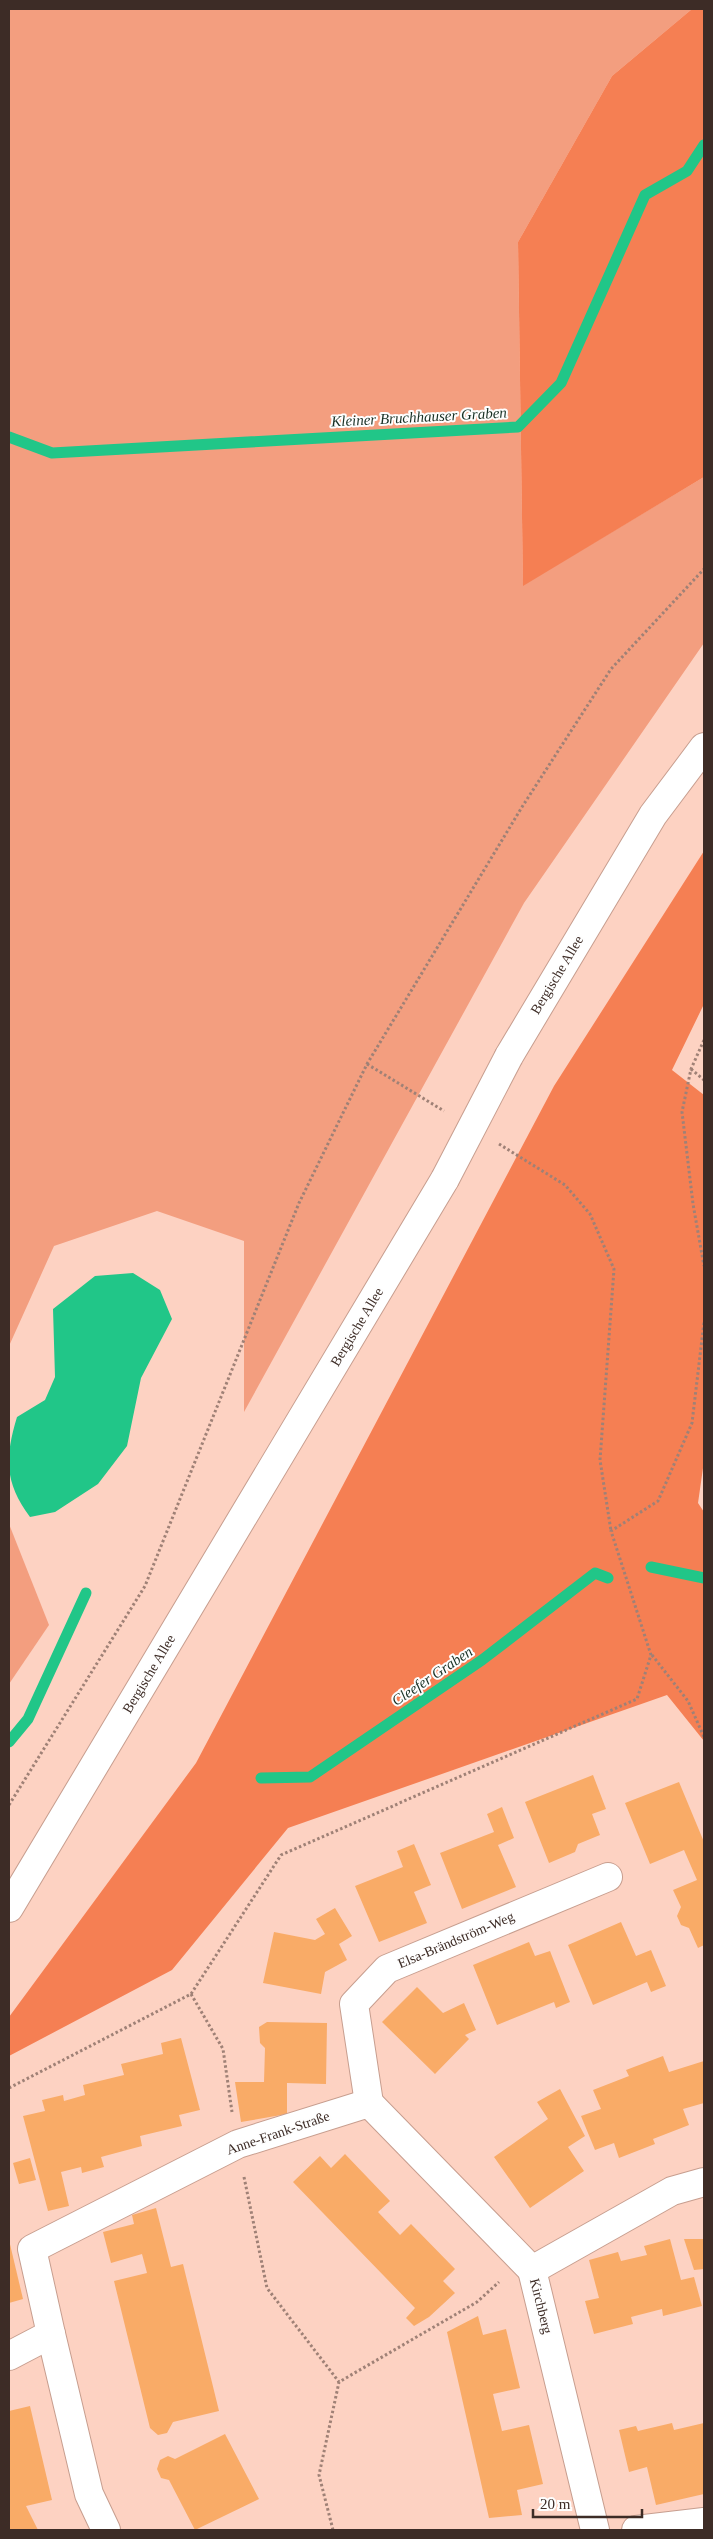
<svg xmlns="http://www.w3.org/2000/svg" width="713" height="2539" font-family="Georgia,serif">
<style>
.green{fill:#f39e7f}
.forest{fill:#f57f53}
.water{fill:#21c688}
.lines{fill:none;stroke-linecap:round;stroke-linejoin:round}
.stream{stroke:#21c688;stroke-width:11}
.building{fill:#f9ab67}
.street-casing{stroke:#c79e8f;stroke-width:30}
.secondary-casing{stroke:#c79e8f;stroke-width:30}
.path{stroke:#9f8176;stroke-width:3;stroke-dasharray:2.5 2.5;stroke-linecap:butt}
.street{stroke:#fff;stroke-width:28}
.secondary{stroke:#fff;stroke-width:28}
.secondary-bridge-casing{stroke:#c79e8f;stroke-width:30;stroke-linecap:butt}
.secondary-bridge{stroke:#fff;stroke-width:28}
.labels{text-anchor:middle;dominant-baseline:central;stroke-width:4;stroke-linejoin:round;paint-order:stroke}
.street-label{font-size:14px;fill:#3d2c26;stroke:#fefefe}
.water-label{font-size:15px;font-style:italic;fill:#183024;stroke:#fefefe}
</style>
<rect width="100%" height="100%" fill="#fdd2c2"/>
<g class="green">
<polygon points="9,9 692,9 612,76 518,242 523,585 704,477 704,643 524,903 244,1412 244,1241 157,1211 54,1246 9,1346"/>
<polygon points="9,1524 49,1625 9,1684"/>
</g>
<g class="forest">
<polygon points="692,9 704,9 704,477 523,586 518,242 612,76"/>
<polygon points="704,851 704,1004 672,1070 704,1095 704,1461 698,1503 704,1512 704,1741 667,1695 288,1828 172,1970 9,2056 9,2017 196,1763 554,1086"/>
</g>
<path class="water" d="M133 1273 160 1290 172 1319 141 1378 127 1446 98 1484 55 1512 30 1517C4 1482 5 1457 17 1417L45 1400 55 1377 53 1309 95 1276Z"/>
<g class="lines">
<g class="stream">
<polyline points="9,437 52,453 518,427 561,383 645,195 687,171 704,145"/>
<polyline points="651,1567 704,1578"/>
<polyline points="9,1742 28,1719 86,1593"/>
<polyline points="261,1778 310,1777 482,1660 595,1573 608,1578"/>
</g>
</g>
<g class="building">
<polygon points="593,1775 606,1809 592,1814 600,1835 578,1844 575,1852 549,1863 525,1802"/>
<polygon points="679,1782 704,1842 704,1945 698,1948 689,1928 681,1925 677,1916 681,1907 673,1890 697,1880 684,1850 650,1864 625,1803"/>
<polygon points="502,1807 514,1838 498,1845 516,1887 462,1909 440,1853 494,1832 487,1814"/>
<polygon points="414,1844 431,1885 414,1892 427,1923 379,1942 355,1886 403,1867 397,1851"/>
<polygon points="335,1908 352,1936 339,1944 347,1960 325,1972 321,1994 263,1983 274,1932 315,1940 325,1934 316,1919"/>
<polygon points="621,1922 636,1956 651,1950 666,1986 651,1992 647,1982 593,2005 568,1945"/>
<polygon points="529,1942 535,1956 550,1951 570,2002 556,2008 554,2002 497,2025 473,1965"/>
<polygon points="417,1987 443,2013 464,2003 476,2030 465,2035 469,2039 435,2074 382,2022"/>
<polygon points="267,2022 327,2023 326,2084 287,2083 287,2114 241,2122 235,2082 264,2082 265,2048 260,2043 259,2027"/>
<polygon points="181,2038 200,2110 179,2115 182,2126 140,2136 142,2146 101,2157 104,2167 82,2173 81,2167 61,2172 69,2206 48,2211 23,2116 45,2111 42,2100 63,2095 64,2101 85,2095 83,2085 124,2075 121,2064 163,2054 161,2043"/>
<polygon points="663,2056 669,2072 704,2061 704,2103 683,2109 689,2125 653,2139 655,2144 619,2158 614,2143 595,2150 581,2116 601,2109 593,2090 629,2076 626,2070"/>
<polygon points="560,2089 585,2136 568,2147 584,2171 530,2208 494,2157 548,2119 537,2102"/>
<polygon points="345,2154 390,2201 378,2212 400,2235 411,2224 455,2269 443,2281 455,2293 429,2317 414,2326 406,2318 415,2308 293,2182 320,2156 331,2168"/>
<polygon points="30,2158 36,2180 19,2184 13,2163"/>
<polygon points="156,2208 171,2267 183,2264 219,2411 173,2422 167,2433 158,2435 150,2428 114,2281 147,2273 142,2254 111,2263 103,2232 134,2224 132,2215"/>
<polygon points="670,2239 681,2280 694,2277 702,2306 663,2316 662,2309 631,2317 633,2324 594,2334 585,2301 599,2298 589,2260 618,2252 621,2261 647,2255 644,2246"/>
<polygon points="684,2239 704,2239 704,2269 694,2270"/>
<polygon points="9,2240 23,2299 9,2303"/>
<polygon points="478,2316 483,2335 506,2329 520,2388 493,2394 502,2431 529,2425 543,2484 517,2490 522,2515 489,2518 447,2332"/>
<polygon points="30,2406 52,2500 26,2506 38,2530 9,2530 9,2411"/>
<polygon points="672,2423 674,2430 704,2423 704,2494 656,2505 647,2467 629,2472 619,2430 636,2426 638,2431"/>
<polygon points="225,2434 259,2499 195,2530 169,2480 161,2478 157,2469 160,2460 168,2456 175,2459"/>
</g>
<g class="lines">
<defs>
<g id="street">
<polyline points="369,2103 354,2004 387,1969 608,1877"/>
<polyline points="51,2334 89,2494 106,2530"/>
<polyline points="9,2356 51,2334 32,2249 238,2144 369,2103 532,2270"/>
<polyline points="595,2530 532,2270 672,2191 704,2182"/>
<polyline points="636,2530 704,2522"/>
</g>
<g id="secondary">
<polyline points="509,1056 653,815 704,747"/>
<polyline points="9,1908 445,1179"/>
</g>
</defs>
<use href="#street" class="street-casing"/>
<use href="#secondary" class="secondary-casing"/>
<g class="path">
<polyline points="704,1040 691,1069 682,1112 693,1204 704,1266"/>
<polyline points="367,1064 444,1111"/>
<polyline points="691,1069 704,1080"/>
<polyline points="499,1144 565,1185 590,1214 614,1269 600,1460 611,1531"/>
<polyline points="652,1655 688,1701 704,1737"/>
<polyline points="9,1805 145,1586 299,1203 367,1064 522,807 611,669 704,569"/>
<polyline points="191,1994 223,2049 232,2112"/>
<polyline points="9,2088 191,1994 281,1855 637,1699 651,1655 611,1531 658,1501 692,1423 704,1322"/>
<polyline points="244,2177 267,2288 339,2382"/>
<polyline points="333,2530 319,2475 339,2382 477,2302 499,2282"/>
</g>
<use href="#street" class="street"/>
<use href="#secondary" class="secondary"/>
<defs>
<polyline id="secondary-bridge" points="445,1179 509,1056"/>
</defs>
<use href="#secondary-bridge" class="secondary-bridge-casing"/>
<use href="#secondary-bridge" class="secondary-bridge"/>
</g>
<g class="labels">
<g class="street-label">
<text transform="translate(557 975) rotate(-59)">Bergische Allee</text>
<text transform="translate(357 1327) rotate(-59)">Bergische Allee</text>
<text transform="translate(149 1674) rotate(-59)">Bergische Allee</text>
<text transform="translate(456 1940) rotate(-23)">Elsa-Brändström-Weg</text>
<text transform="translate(278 2133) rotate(-19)">Anne-Frank-Straße</text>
<text transform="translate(541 2306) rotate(76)">Kirchberg</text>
</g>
<g class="water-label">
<text transform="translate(419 417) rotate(-3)">Kleiner Bruchhauser Graben</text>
<text transform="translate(432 1676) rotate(-34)">Cleefer Graben</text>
</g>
</g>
<rect width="713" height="2539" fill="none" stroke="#3d2c26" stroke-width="20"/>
<path d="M533 2509v8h109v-8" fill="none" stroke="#3d2c26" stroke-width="2.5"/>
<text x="540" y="2509" font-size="15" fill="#3d2c26" stroke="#fefefe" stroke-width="4" paint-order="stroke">20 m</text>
</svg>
